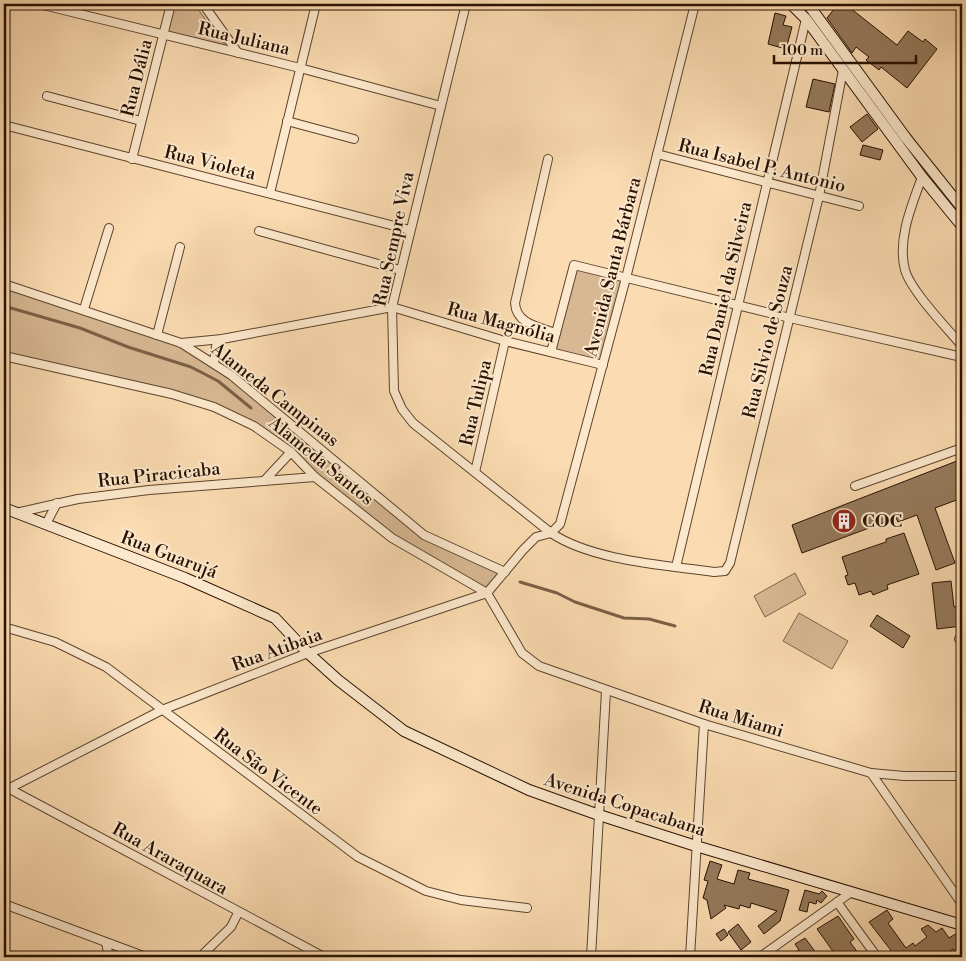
<svg xmlns="http://www.w3.org/2000/svg" width="966" height="961" font-family="'Libre Bodoni',serif">
<style>
.green{fill:#d7b893;stroke:#7f644a}
.lines{fill:none;stroke-linecap:round;stroke-linejoin:round}
.stream{stroke:#7b6046;stroke-width:3}
.building{fill:#957a5c;stroke:#271000}
.street-casing{stroke:#5c432c;stroke-width:10}
.secondary-casing{stroke:#271000;stroke-width:12}
.street{stroke:#fce8cc;stroke-width:8}
.secondary{stroke:#fce8cc;stroke-width:10}
.labels{text-anchor:middle;dominant-baseline:central;stroke-width:4;stroke-linejoin:round;paint-order:stroke}
.street-label{font-size:18px;fill:#271000;stroke:#fce8cc}
.poi-label{font-size:18px;font-weight:bold;fill:#271000;stroke:#fce8cc;text-anchor:start}
</style>
<rect width="100%" height="100%" fill="#fbdbb1"/>
<filter id="stains"><feTurbulence type="fractalNoise" baseFrequency=".004" numOctaves="4"/><feColorMatrix values="0 0 0 0 .2 0 0 0 0 .09 0 0 0 0 .02 0 0 0 .5 -.17"/></filter>
<radialGradient id="worn" r=".72"><stop offset=".6" stop-color="#630" stop-opacity="0"/><stop offset="1" stop-color="#630" stop-opacity=".3"/></radialGradient>
<g class="green">
<polygon points="174,4 194,4 225,45 167,32"/>
<polygon points="574,265 626,278 603,365 551,352"/>
<polygon points="4,284 157,335 214,363 424,535 505,572 487,593 392,538 291,452 214,407 4,356"/>
<polygon points="795,573 806,594 765,617 754,596"/>
<polygon points="799,613 848,641 832,669 783,641"/>
<polygon points="107,943 144,957 109,957"/>
</g>
<g class="lines">
<g class="stream">
<polyline points="4,306 80,328 128,347 191,367 218,381 251,408"/>
<polyline points="520,582 557,593 575,602 624,618 649,619 675,626"/>
</g>
</g>
<g class="building">
<polygon points="838,4 845,4 897,45 908,31 923,42 925,39 937,49 907,88 881,67 879,70 866,60 869,57 856,47 852,53 827,18"/>
<polygon points="775,13 786,16 783,25 792,27 786,49 768,44"/>
<polygon points="813,79 835,84 829,112 806,107"/>
<polygon points="867,114 878,129 862,142 850,127"/>
<polygon points="863,145 883,150 880,160 860,155"/>
<polygon points="962,459 962,498 935,508 955,563 936,570 917,515 898,522 896,518 802,553 792,525"/>
<polygon points="904,533 919,574 887,585 888,589 873,595 871,591 859,595 855,583 848,585 845,576 848,575 842,557 886,542 886,539"/>
<polygon points="951,581 954,607 962,606 962,626 937,629 932,583"/>
<polygon points="877,615 910,636 903,648 870,626"/>
<polygon points="710,861 722,865 717,879 734,884 738,870 750,873 748,879 789,890 780,921 764,934 758,926 777,911 751,903 750,908 740,905 739,909 724,905 726,908 711,919 707,900 703,898 708,881 704,880"/>
<polygon points="805,890 819,894 822,891 827,896 821,903 817,900 816,904 809,902 807,912 799,910"/>
<polygon points="887,910 893,919 888,923 906,948 913,943 915,946 927,937 921,929 928,925 936,932 942,928 949,938 957,933 962,940 962,957 958,957 953,949 942,957 926,957 922,952 915,957 896,957 869,922"/>
<polygon points="838,916 854,939 850,942 861,957 837,957 817,929"/>
<polygon points="738,924 751,942 741,950 728,932"/>
<polygon points="724,929 728,935 721,941 716,934"/>
<polygon points="805,938 817,954 813,957 799,957 795,952 799,950 795,944"/>
</g>
<g class="lines">
<defs>
<g id="street">
<polyline points="39,4 300,68 441,106"/>
<polyline points="203,4 238,53"/>
<path d="M466 4 392 307 394 391 402 409 413 423 551 533C593 561 665 565 714 572L725 571 730 563 819 196 843 70"/>
<polyline points="47,96 141,121"/>
<polyline points="287,121 354,139"/>
<polyline points="4,125 410,230"/>
<polyline points="657,154 859,206"/>
<polyline points="132,159 171,4"/>
<path d="M548 159 515 303C516 324 539 327 556 333"/>
<path d="M922 177C912 205 897 239 905 270 911 291 947 328 962 346"/>
<polyline points="270,193 316,4"/>
<polyline points="259,231 400,270"/>
<polyline points="4,284 181,343 231,375 424,535 505,572"/>
<polyline points="84,309 109,228"/>
<polyline points="157,335 180,247"/>
<polyline points="181,343 222,339 392,307 505,341 603,365"/>
<polyline points="551,352 574,265 790,318 962,357"/>
<polyline points="4,356 172,394 214,407 254,426 291,452 315,477 392,538 487,593 522,653 539,666 704,724 871,773 962,904"/>
<polyline points="214,363 216,346 222,339"/>
<polyline points="475,472 505,341"/>
<polyline points="264,481 291,452"/>
<polyline points="855,486 962,448"/>
<polyline points="16,513 78,499 149,490 315,477"/>
<polyline points="46,524 57,503"/>
<polyline points="551,533 560,524 626,278 695,4"/>
<polyline points="676,567 806,19"/>
<polyline points="4,627 55,642 106,667 358,857 426,891 461,900 527,908"/>
<polyline points="959,639 962,638"/>
<polyline points="871,773 904,776 962,776"/>
<polyline points="6,787 324,957"/>
<polyline points="4,791 162,710 308,653 487,593 523,550 536,537 551,533"/>
<polyline points="837,902 877,957"/>
<polyline points="4,904 146,957"/>
<polyline points="106,943 109,957"/>
<polyline points="200,957 231,927 238,913"/>
<polyline points="591,957 606,691"/>
<polyline points="690,957 704,724"/>
<polyline points="760,957 850,893"/>
</g>
<g id="secondary">
<polyline points="791,4 806,19 922,177 962,226"/>
<polyline points="808,4 906,138 962,208"/>
<polyline points="4,508 185,578 275,618 308,653 338,680 404,731 529,790 599,815 696,846 962,925"/>
</g>
</defs>
<use href="#street" class="street-casing"/>
<use href="#secondary" class="secondary-casing"/>
<use href="#street" class="street"/>
<use href="#secondary" class="secondary"/>
</g>
<defs>
<symbol id="building-disc" viewBox="-11 -11 22 22"><circle r="9.5" fill="#8f2418" stroke="#fce8cc"/><path d="M-4-6H4V6H1V3H-1V6H-4ZM-2.5-4.3h1.7v1.8h-1.7ZM.8-4.3h1.7v1.8H.8ZM-2.5-1h1.7V.8h-1.7ZM.8-1h1.7V.8H.8Z" fill="#fff"/></symbol>
</defs>
<g fill-rule="evenodd">
<use href="#building-disc" x="830" y="507" width="28" height="28"/>
</g>
<g class="labels">
<g class="street-label">
<text transform="translate(244 39) rotate(13)">Rua Juliana</text>
<text transform="translate(137 78) rotate(-76)">Rua Dália</text>
<text transform="translate(210 163) rotate(14)">Rua Violeta</text>
<text transform="translate(762 166) rotate(14)">Rua Isabel P. Antonio</text>
<text transform="translate(394 239) rotate(-78)">Rua Sempre Viva</text>
<text transform="translate(613 267) rotate(-76)">Avenida Santa Bárbara</text>
<text transform="translate(726 289) rotate(-77)">Rua Daniel da Silveira</text>
<text transform="translate(501 323) rotate(15)">Rua Magnólia</text>
<text transform="translate(768 342) rotate(-76)">Rua Silvio de Souza</text>
<text transform="translate(275 395) rotate(38)">Alameda Campinas</text>
<text transform="translate(476 403) rotate(-77)">Rua Tulipa</text>
<text transform="translate(321 461) rotate(39)">Alameda Santos</text>
<text transform="translate(159 475) rotate(-6)">Rua Piracicaba</text>
<text transform="translate(169 555) rotate(21)">Rua Guarujá</text>
<text transform="translate(277 650) rotate(-20)">Rua Atibaia</text>
<text transform="translate(741 719) rotate(17)">Rua Miami</text>
<text transform="translate(268 772) rotate(37)">Rua São Vicente</text>
<text transform="translate(625 805) rotate(18)">Avenida Copacabana</text>
<text transform="translate(170 859) rotate(29)">Rua Araraquara</text>
</g>
<g class="poi-label">
<text x="862" y="521">COC</text>
</g>
</g>
<rect width="966" height="961" fill="none" stroke="#fbdbb1" stroke-width="20"/>
<rect x="5" y="5" width="956" height="951" fill="none" stroke="#271000" stroke-width="2.5"/>
<rect x="10" y="10" width="946" height="941" fill="none" stroke="#271000"/>
<path d="M774 55v8h142v-8" fill="none" stroke="#271000" stroke-width="2.5"/>
<text x="781" y="55" font-size="15" fill="#271000" stroke="#fce8cc" stroke-width="4" paint-order="stroke">100 m</text>
<rect width="100%" height="100%" filter="url(#stains)"/>
<rect width="100%" height="100%" fill="url(#worn)"/>
</svg>
